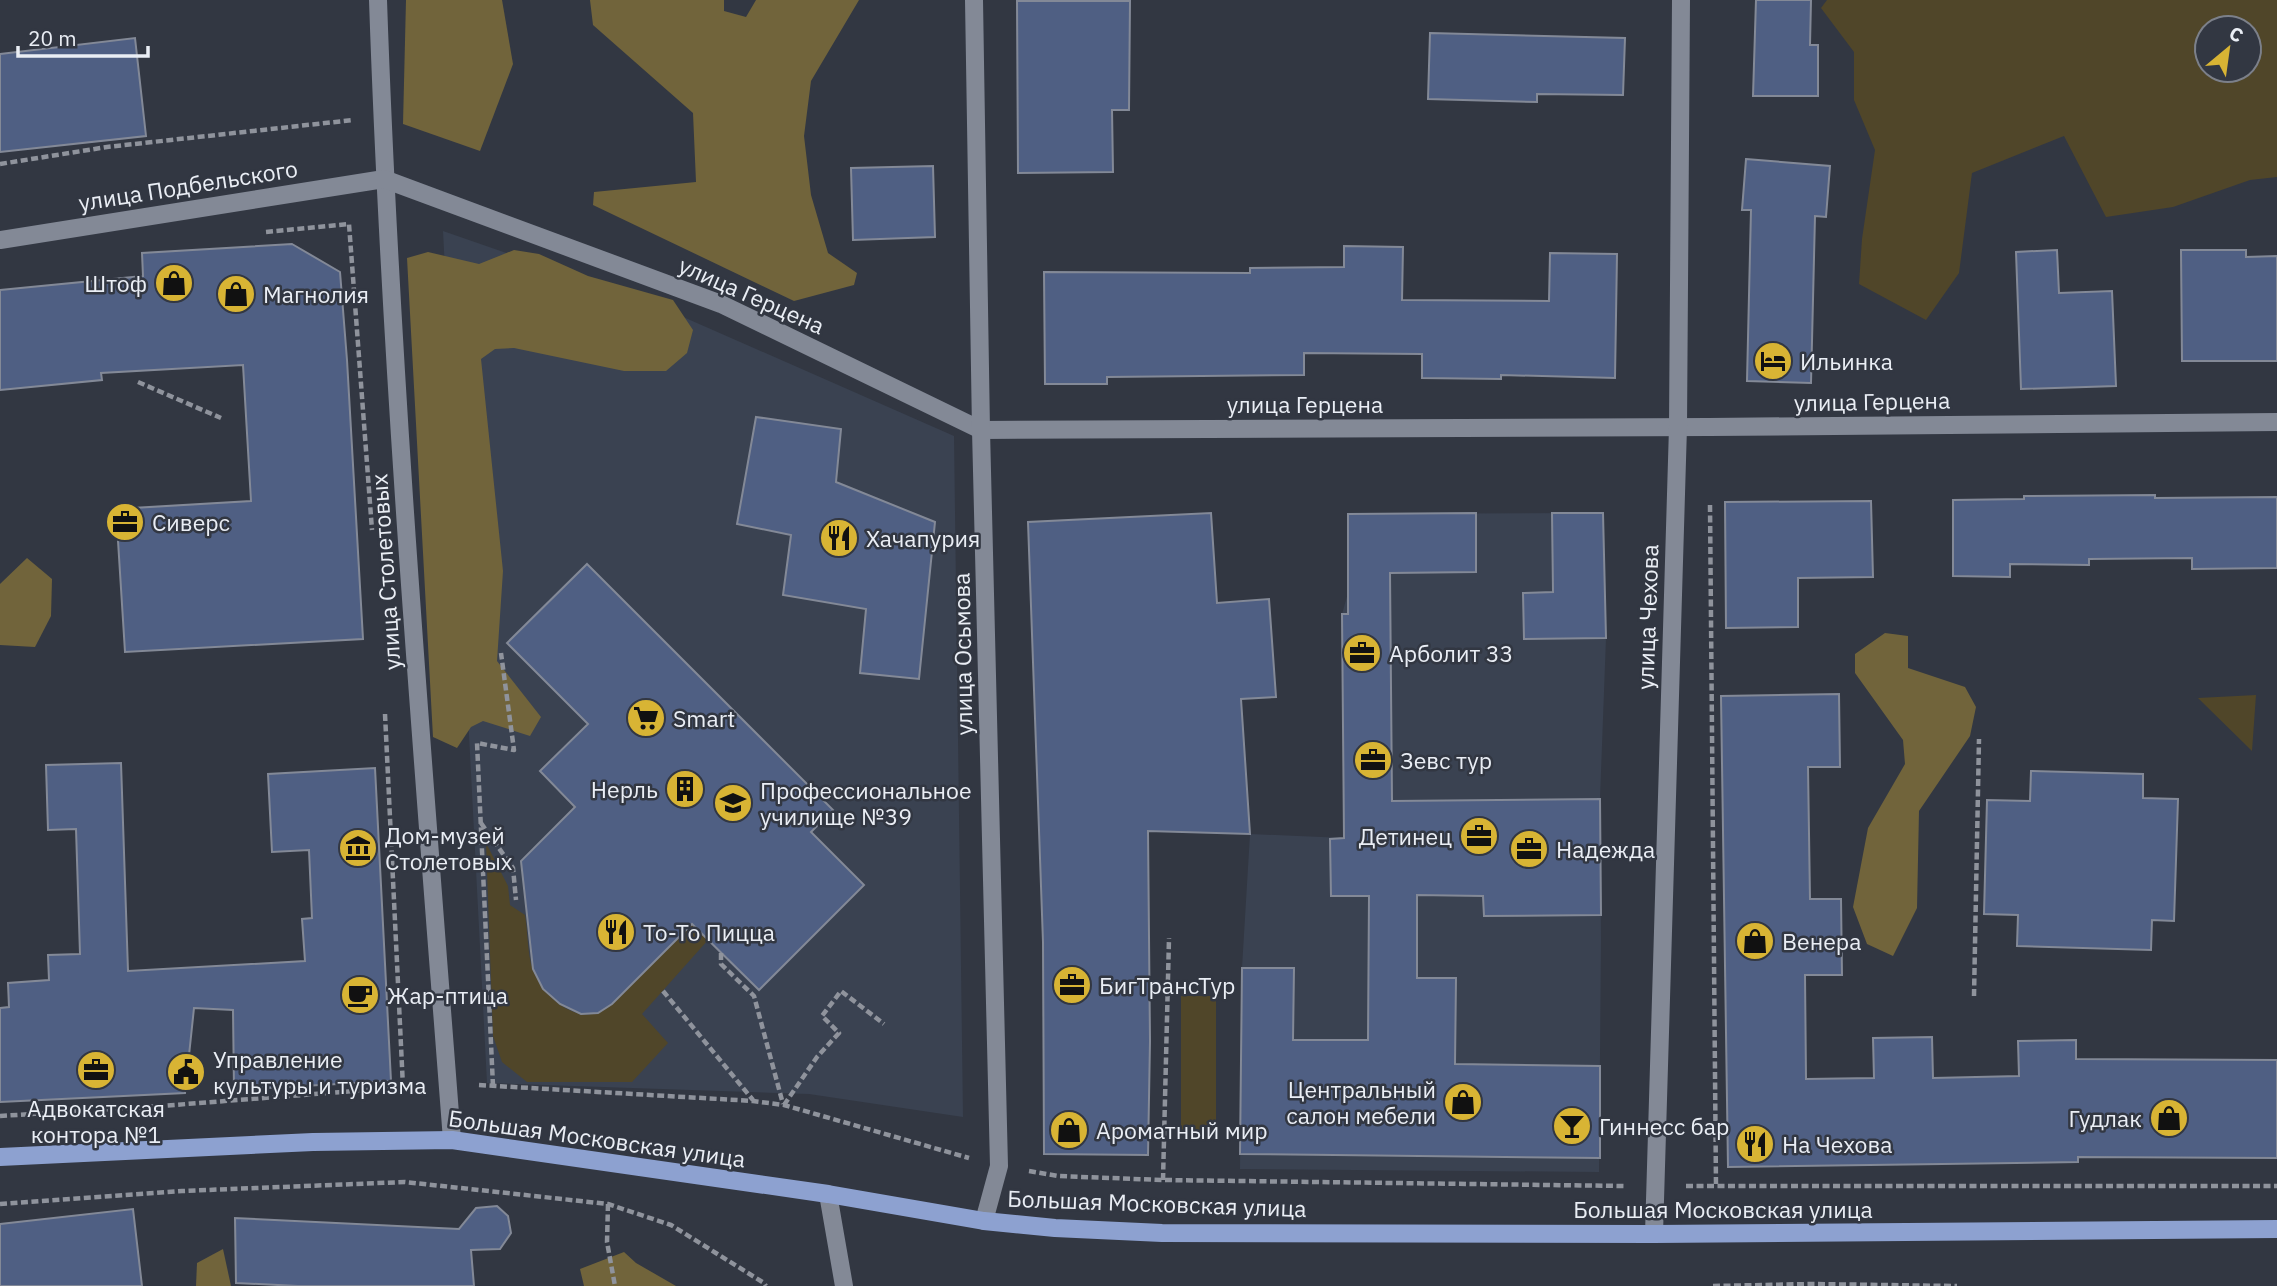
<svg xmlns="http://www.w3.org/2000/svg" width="2277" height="1286" font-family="'IBM Plex Sans',sans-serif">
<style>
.built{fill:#3a4251}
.green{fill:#504629;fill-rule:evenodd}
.forest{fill:#71643b}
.building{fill:#4f5f83;stroke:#838997;stroke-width:2}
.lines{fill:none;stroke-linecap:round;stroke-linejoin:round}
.path{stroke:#8f939c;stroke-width:4.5;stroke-dasharray:7 3.5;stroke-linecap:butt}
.street{stroke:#838996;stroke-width:18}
.secondary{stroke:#838996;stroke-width:18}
.primary{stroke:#8da1d0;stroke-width:18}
.labels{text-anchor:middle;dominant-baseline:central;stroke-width:5;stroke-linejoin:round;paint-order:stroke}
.street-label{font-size:23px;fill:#eaeef5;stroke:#323742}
.poi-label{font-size:23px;fill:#eaeef5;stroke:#323742;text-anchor:start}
</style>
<rect width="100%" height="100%" fill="#323742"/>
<g class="built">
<polygon points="443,231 656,305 954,436 963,1117 809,1094 487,1083"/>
<polygon points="1603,513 1606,638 1600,799 1601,940 1599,1172 1240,1169 1242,968 1250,834 1344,838 1342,614 1348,593 1348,514"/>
</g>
<g class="green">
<path d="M1827 0H2277V177L2250 180 2173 207 2106 217 2064 136 1972 173 1959 273 1926 320 1859 284 1862 239 1875 150 1854 100V52L1821 8ZM2207 28H2249V70H2207Z"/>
<polygon points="2256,695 2252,751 2198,698"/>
<path d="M486 843 508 886 510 905 525 915C528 932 527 953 533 970 542 993 570 1021 597 1013 602 1012 607 1007 612 1004L692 925 708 940 642 1014 668 1043 632 1082H527L502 1062 493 1036Z"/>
<polygon points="1181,996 1216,996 1216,1137 1181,1136"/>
</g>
<g class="forest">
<polygon points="406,0 502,0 513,64 480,151 403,124"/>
<polygon points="590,0 724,0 724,11 746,17 756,0 859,0 811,81 804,136 811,195 828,253 857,273 854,285 794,301 593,205 594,192 696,182 693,113 593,25"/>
<polygon points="514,250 539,254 588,276 673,300 693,330 687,353 666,371 624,371 514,348 495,349 481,359 503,571 497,661 541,717 530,736 483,721 471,727 457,748 433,737 407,258 428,252 479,264"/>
<polygon points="27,558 52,579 51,616 35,647 0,645 0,584"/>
<polygon points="1885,633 1908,636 1908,668 1965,687 1976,707 1970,736 1919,811 1917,908 1893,956 1867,944 1853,907 1868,828 1905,764 1903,740 1855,673 1855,654"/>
<polygon points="223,1249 231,1286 196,1286 197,1263"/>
<polygon points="624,1252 636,1263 676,1286 584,1286 580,1269"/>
</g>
<g class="building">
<polygon points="1756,0 1811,0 1810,45 1818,45 1818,96 1753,96"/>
<polygon points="1017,1 1130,1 1129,110 1112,110 1113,172 1018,173"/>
<polygon points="1430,33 1625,38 1623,95 1537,94 1537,102 1428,99"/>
<polygon points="135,38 146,136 0,152 0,54"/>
<polygon points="1746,159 1830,166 1826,217 1815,216 1811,383 1747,381 1751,210 1742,210"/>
<polygon points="933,166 935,237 853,240 851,168"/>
<polygon points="292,244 340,272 347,360 363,639 125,652 116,509 251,501 243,365 101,373 102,380 0,390 0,290 143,276 142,253"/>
<polygon points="1344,246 1403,247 1402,300 1549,301 1550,253 1617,254 1615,378 1501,375 1501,379 1422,378 1422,354 1304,353 1304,375 1107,377 1107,384 1045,384 1044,272 1250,273 1250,268 1344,267"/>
<polygon points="2057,250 2059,293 2112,291 2116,386 2021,389 2016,252"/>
<polygon points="2181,250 2246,250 2246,257 2277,256 2277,361 2182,361"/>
<polygon points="756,417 841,429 836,482 935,522 919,679 860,673 866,609 783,595 791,535 737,524"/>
<polygon points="2155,495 2155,498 2277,497 2277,568 2192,569 2192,558 2089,559 2089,565 2010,564 2010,577 1953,576 1953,500 2024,499 2024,496"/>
<polygon points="1871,501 1873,577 1798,578 1798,627 1726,628 1725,502"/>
<polygon points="1211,513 1217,603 1269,599 1276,697 1241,699 1250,834 1148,831 1150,1041 1148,1155 1044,1154 1043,942 1028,522"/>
<polygon points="1476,513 1476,572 1390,573 1392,801 1600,799 1601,915 1484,916 1483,896 1417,895 1417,978 1456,978 1455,1064 1600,1066 1600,1158 1240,1154 1242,968 1294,968 1293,1040 1368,1040 1369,896 1331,896 1330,839 1344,838 1342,614 1348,614 1348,514"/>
<polygon points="1552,513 1603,513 1606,638 1524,639 1523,593 1553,592"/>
<polygon points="587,564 833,810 811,832 864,885 759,990 692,924 612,1004 598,1013 581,1014 560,1004 543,989 533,969 521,861 575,807 540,771 588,724 507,643"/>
<polygon points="1839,694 1840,767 1808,767 1810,899 1841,899 1842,975 1805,975 1806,1079 1874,1078 1873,1038 1932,1037 1933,1078 2019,1076 2018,1041 2076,1040 2076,1059 2277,1060 2277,1158 2078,1157 2078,1162 1728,1167 1721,696"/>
<polygon points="121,763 128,971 305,961 302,919 312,918 309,850 272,852 268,774 375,768 391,1081 234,1090 233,1010 194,1008 185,1093 0,1102 0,1008 9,1007 8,983 49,980 48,955 80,954 76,829 48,830 46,765"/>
<polygon points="2031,771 2143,774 2143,798 2178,799 2174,921 2152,920 2151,950 2017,946 2018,915 1984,914 1987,800 2030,801"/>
<polygon points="497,1206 508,1216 511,1233 500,1249 471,1250 474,1286 298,1286 236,1283 235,1218 459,1229 476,1208"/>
<polygon points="133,1209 142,1286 0,1286 0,1224"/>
</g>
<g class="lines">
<g class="path">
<polyline points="0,164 107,147 353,120"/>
<polyline points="266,232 349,224 372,530"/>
<polyline points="138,382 221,418"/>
<polyline points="1710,505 1716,1187"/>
<polyline points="385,714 403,1087"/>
<polyline points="481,823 513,868 516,900"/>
<polyline points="721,953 721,964 754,996 783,1104"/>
<polyline points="663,991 753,1100"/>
<polyline points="1974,996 1979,739"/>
<polyline points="479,1085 753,1101 784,1105 969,1158"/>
<polyline points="493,1086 477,743 514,750 501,653"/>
<polyline points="784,1105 817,1057 839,1033 822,1016 841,991 884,1024"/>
<polyline points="0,1116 161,1106 418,1086"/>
<polyline points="1029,1171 1058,1176 1163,1180 1625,1186"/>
<polyline points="1163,1180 1169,938"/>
<polyline points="1686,1186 2277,1186"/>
<polyline points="0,1204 182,1191 405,1182 608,1204 671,1225 764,1283 766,1286"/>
<polyline points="608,1204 607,1242 615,1286"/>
<polyline points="1713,1286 1811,1284 1957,1286"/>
</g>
<g class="street">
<path d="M378 0C391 381 423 761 452 1140"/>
<polyline points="0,240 384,179 721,304 981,430 1709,427 2277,422"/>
<polyline points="1654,1234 1678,427 1681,0"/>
</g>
<g class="secondary">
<polyline points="974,0 981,430 999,1166 984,1221"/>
<polyline points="828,1194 844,1286"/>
</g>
<polyline class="primary" points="0,1157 313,1142 452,1140 828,1194 984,1221 1055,1228 1162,1233 1654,1234 2277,1229"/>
</g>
<defs>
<symbol id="shop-disc" viewBox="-11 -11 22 22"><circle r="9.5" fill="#d8b434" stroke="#323742"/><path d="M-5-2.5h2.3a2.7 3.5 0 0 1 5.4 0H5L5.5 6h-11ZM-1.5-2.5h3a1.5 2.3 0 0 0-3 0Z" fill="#111"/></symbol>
<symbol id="hotel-disc" viewBox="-11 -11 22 22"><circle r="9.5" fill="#d8b434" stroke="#323742"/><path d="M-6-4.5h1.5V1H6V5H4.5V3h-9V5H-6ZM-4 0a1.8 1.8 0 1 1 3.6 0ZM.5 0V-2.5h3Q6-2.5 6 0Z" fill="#111"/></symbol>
<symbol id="office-disc" viewBox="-11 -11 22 22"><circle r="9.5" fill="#d8b434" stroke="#323742"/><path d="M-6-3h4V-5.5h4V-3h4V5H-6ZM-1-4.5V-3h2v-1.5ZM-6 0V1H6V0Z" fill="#111"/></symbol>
<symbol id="restaurant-disc" viewBox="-11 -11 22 22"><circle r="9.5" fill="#d8b434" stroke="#323742"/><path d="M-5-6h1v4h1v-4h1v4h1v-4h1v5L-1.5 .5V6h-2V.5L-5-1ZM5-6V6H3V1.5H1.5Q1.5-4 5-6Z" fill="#111"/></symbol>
<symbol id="supermarket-disc" viewBox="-11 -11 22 22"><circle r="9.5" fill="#d8b434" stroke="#323742"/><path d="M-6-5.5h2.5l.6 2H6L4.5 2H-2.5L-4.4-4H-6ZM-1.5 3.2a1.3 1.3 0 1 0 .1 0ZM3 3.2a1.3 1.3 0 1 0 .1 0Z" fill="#111"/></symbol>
<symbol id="building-disc" viewBox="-11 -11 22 22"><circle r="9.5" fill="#d8b434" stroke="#323742"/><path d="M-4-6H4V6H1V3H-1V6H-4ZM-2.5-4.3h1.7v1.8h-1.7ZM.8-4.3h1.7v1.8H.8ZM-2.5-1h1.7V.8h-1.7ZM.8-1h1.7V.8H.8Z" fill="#111"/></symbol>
<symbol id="university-disc" viewBox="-11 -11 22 22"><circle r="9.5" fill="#d8b434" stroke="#323742"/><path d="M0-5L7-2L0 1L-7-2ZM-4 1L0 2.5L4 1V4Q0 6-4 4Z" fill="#111"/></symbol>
<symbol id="museum-disc" viewBox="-11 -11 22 22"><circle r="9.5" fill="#d8b434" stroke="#323742"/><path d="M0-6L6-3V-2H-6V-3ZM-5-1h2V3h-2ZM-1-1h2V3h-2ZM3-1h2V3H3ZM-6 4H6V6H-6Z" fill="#111"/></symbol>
<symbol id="cafe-disc" viewBox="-11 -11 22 22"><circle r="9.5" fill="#d8b434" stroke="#323742"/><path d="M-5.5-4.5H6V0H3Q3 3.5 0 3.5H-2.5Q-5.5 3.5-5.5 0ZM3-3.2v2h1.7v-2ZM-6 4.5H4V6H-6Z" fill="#111"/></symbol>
<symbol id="civic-disc" viewBox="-11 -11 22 22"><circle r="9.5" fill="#d8b434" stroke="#323742"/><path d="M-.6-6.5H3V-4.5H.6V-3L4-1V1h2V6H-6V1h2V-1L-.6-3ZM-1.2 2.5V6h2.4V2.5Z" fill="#111"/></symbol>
<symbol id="bar-disc" viewBox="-11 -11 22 22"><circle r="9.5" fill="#d8b434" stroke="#323742"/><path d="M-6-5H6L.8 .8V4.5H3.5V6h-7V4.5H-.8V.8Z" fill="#111"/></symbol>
</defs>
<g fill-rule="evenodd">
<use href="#shop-disc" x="152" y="261" width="44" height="44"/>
<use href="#shop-disc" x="214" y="272" width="44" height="44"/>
<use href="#hotel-disc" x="1751" y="339" width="44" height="44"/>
<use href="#office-disc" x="103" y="500" width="44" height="44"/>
<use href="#restaurant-disc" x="817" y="516" width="44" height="44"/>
<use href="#office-disc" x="1340" y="631" width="44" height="44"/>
<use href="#supermarket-disc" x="624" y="696" width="44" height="44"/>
<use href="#office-disc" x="1351" y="738" width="44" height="44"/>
<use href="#building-disc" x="663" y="767" width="44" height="44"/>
<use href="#university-disc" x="711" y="781" width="44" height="44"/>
<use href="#office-disc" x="1457" y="814" width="44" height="44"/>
<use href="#museum-disc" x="336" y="826" width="44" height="44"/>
<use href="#office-disc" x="1507" y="827" width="44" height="44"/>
<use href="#restaurant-disc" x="594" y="910" width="44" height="44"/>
<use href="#shop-disc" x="1733" y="919" width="44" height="44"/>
<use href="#office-disc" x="1050" y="963" width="44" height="44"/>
<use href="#cafe-disc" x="338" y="973" width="44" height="44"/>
<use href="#office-disc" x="74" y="1048" width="44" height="44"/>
<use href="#civic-disc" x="164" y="1050" width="44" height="44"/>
<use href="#shop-disc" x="1441" y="1080" width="44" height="44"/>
<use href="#shop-disc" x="2147" y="1096" width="44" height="44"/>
<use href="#bar-disc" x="1550" y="1104" width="44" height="44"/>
<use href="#shop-disc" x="1047" y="1108" width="44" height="44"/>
<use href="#restaurant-disc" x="1733" y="1122" width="44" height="44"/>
</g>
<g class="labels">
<g class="street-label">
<text transform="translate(188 185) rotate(-9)">улица Подбельского</text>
<text transform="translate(752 295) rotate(24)">улица Герцена</text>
<text transform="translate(1872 401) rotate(-1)">улица Герцена</text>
<text x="1305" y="404">улица Герцена</text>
<text transform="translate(385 572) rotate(-94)">улица Столетовых</text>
<text transform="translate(1647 617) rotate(-88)">улица Чехова</text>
<text transform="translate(962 654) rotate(-91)">улица Осьмова</text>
<text transform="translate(597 1138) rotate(8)">Большая Московская улица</text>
<text transform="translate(1157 1203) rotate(2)">Большая Московская улица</text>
<text x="1723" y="1209">Большая Московская улица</text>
</g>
<g class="poi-label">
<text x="147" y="283" text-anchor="end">Штоф</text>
<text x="263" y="294">Магнолия</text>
<text x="1800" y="361">Ильинка</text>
<text x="152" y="522">Сиверс</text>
<text x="866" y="538">Хачапурия</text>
<text x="1389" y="653">Арболит 33</text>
<text x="673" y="718">Smart</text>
<text x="1400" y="760">Зевс тур</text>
<text x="658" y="789" text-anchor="end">Нерль</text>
<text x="760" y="790">Профессиональное<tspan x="760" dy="26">училище №39</tspan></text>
<text x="385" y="835">Дом-музей<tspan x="385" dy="26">Столетовых</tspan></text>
<text x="1452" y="836" text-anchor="end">Детинец</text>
<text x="1556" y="849">Надежда</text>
<text x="643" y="932">То-То Пицца</text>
<text x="1782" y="941">Венера</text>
<text x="1099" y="985">БигТрансТур</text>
<text x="387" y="995">Жар-птица</text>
<text x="213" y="1059">Управление<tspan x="213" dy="26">культуры и туризма</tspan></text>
<text x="1436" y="1089" text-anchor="end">Центральный<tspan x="1436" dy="26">салон мебели</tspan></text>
<text x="96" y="1108" text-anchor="middle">Адвокатская<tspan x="96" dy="26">контора №1</tspan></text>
<text x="2142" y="1118" text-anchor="end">Гудлак</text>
<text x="1599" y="1126">Гиннесс бар</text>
<text x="1096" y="1130">Ароматный мир</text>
<text x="1782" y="1144">На Чехова</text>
</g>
</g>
<g transform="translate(2228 49) rotate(29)"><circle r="33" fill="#323742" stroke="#7c808a" stroke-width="2"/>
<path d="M0-5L12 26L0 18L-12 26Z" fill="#d8b434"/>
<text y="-10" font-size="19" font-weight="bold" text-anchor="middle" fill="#eaeef5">С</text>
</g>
<path d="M18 46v10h130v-10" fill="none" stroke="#eaeef5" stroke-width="3.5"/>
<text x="28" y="46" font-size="21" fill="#eaeef5" stroke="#323742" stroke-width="5" paint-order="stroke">20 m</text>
</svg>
